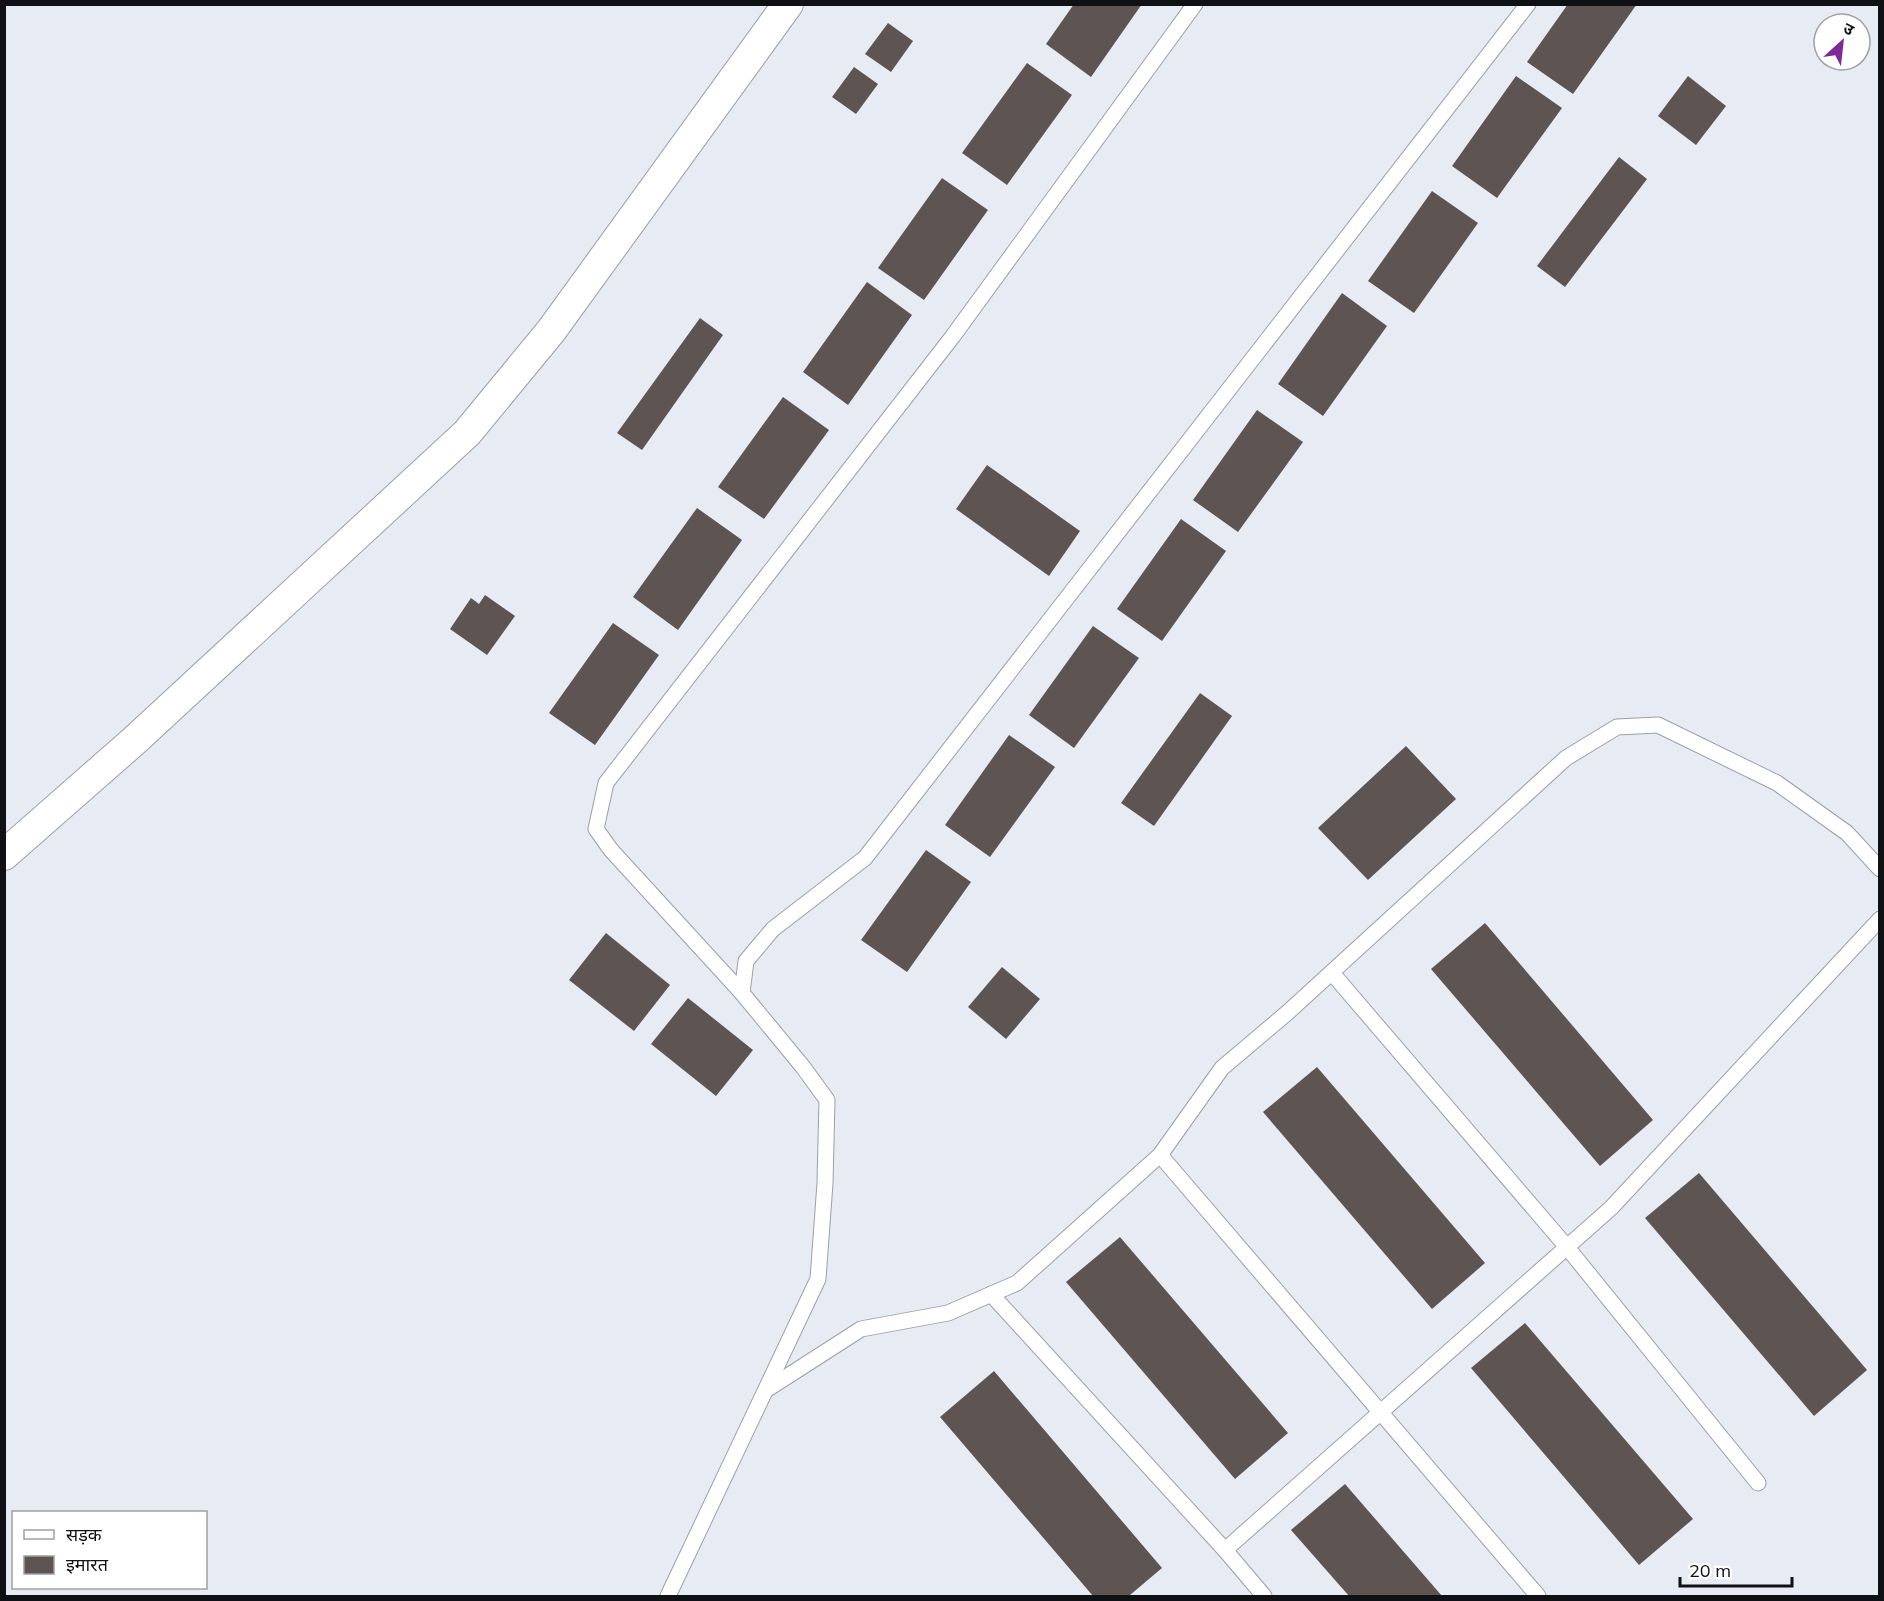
<svg xmlns="http://www.w3.org/2000/svg" width="1884" height="1601" font-family="Mulish,'Noto Sans Devanagari',sans-serif">
<style>
.building{fill:#5e5552}
.lines{fill:none;stroke-linecap:round;stroke-linejoin:round}
.service-casing{stroke:#9b9fa8;stroke-width:17}
.minor-casing{stroke:#9b9fa8;stroke-width:32}
.service{stroke:#fff;stroke-width:15}
.minor{stroke:#fff;stroke-width:30}
</style>
<rect width="100%" height="100%" fill="#e6ebf4"/>
<g class="building">
<polygon points="1074,4 1142,4 1091,77 1046,44"/>
<polygon points="1568,4 1637,4 1573,94 1527,62"/>
<polygon points="888,23 913,41 891,72 865,54"/>
<polygon points="1027,63 1072,95 1007,185 962,153"/>
<polygon points="854,67 878,84 856,114 832,97"/>
<polygon points="1516,76 1562,108 1497,198 1452,166"/>
<polygon points="1688,76 1726,106 1696,145 1658,116"/>
<polygon points="1619,157 1647,179 1565,287 1537,266"/>
<polygon points="942,178 988,210 924,300 878,268"/>
<polygon points="1432,191 1478,223 1414,313 1368,281"/>
<polygon points="867,282 912,315 848,405 803,372"/>
<polygon points="1342,293 1387,326 1323,416 1278,384"/>
<polygon points="700,318 723,335 642,450 617,433"/>
<polygon points="783,397 829,430 764,519 718,487"/>
<polygon points="1257,410 1303,442 1238,532 1193,500"/>
<polygon points="987,465 1080,531 1049,576 956,509"/>
<polygon points="697,508 742,540 678,630 633,597"/>
<polygon points="1181,519 1226,551 1162,641 1117,609"/>
<polygon points="485,595 515,616 487,655 450,629 471,598 479,604"/>
<polygon points="613,623 659,655 595,745 549,713"/>
<polygon points="1093,626 1139,658 1074,748 1029,715"/>
<polygon points="1200,693 1232,716 1154,826 1121,803"/>
<polygon points="1009,735 1055,767 990,857 945,825"/>
<polygon points="1406,746 1456,799 1368,880 1318,828"/>
<polygon points="926,850 971,882 907,972 861,940"/>
<polygon points="1485,923 1653,1120 1600,1166 1431,969"/>
<polygon points="606,933 670,985 634,1031 569,980"/>
<polygon points="1002,967 1040,999 1006,1039 968,1007"/>
<polygon points="688,998 753,1050 716,1096 651,1044"/>
<polygon points="1317,1067 1485,1263 1432,1309 1263,1112"/>
<polygon points="1699,1173 1867,1370 1814,1416 1645,1218"/>
<polygon points="1120,1237 1288,1433 1235,1479 1066,1282"/>
<polygon points="1525,1323 1693,1519 1639,1565 1471,1368"/>
<polygon points="994,1371 1162,1568 1130,1595 1132,1596 1093,1596 940,1417"/>
<polygon points="1345,1484 1442,1596 1349,1596 1291,1530"/>
</g>
<g class="lines">
<defs>
<g id="service">
<polyline points="1332,973 1566,1246 1758,1483"/>
<polyline points="742,993 746,961 773,929 865,858 1528,4"/>
<polyline points="1160,1155 1538,1596"/>
<polyline points="991,1294 1225,1550 1611,1208 1880,919"/>
<polyline points="766,1390 861,1329 948,1313 1017,1283 1160,1155 1222,1068 1287,1013 1566,758 1617,727 1658,725 1777,783 1847,833 1880,869"/>
<polyline points="1225,1550 1264,1596"/>
<polyline points="668,1596 818,1279 825,1183 827,1100 803,1067 742,993 611,850 596,829 606,783 953,336 1195,4"/>
</g>
<polyline id="minor" points="4,855 135,740 467,433 551,331 788,4"/>
</defs>
<use href="#service" class="service-casing"/>
<use href="#minor" class="minor-casing"/>
<use href="#service" class="service"/>
<use href="#minor" class="minor"/>
</g>
<rect width="1884" height="1601" fill="none" stroke="#101114" stroke-width="12"/>
<rect x="12" y="1511" width="195" height="78" fill="#ffffff" stroke="#9fa0a1" stroke-width="1.5"/>
<rect x="24" y="1530" width="30" height="9" fill="#ffffff" stroke="#9fa0a1" stroke-width="1.5"/>
<text x="66" y="1541" font-size="18" fill="#101114">सड़क</text>
<rect x="24" y="1556" width="30" height="18" fill="#5e5552" stroke="#9fa0a1" stroke-width="1.5"/>
<text x="66" y="1571" font-size="18" fill="#101114">इमारत</text>
<g transform="translate(1842 42) rotate(27)"><circle r="28" fill="#ffffff" stroke="#9fa0a1" stroke-width="1.5"/>
<path d="M0-4.5L10 22L0 15L-10 22Z" fill="#802895"/>
<text y="-9" font-size="16" font-weight="bold" text-anchor="middle" fill="#101114">उ</text>
</g>
<path d="M1680 1577v9h112v-9" fill="none" stroke="#101114" stroke-width="3"/>
<text x="1689" y="1577" font-size="18" fill="#101114" stroke="#ffffff" stroke-width="4.5" paint-order="stroke">20 m</text>
</svg>
